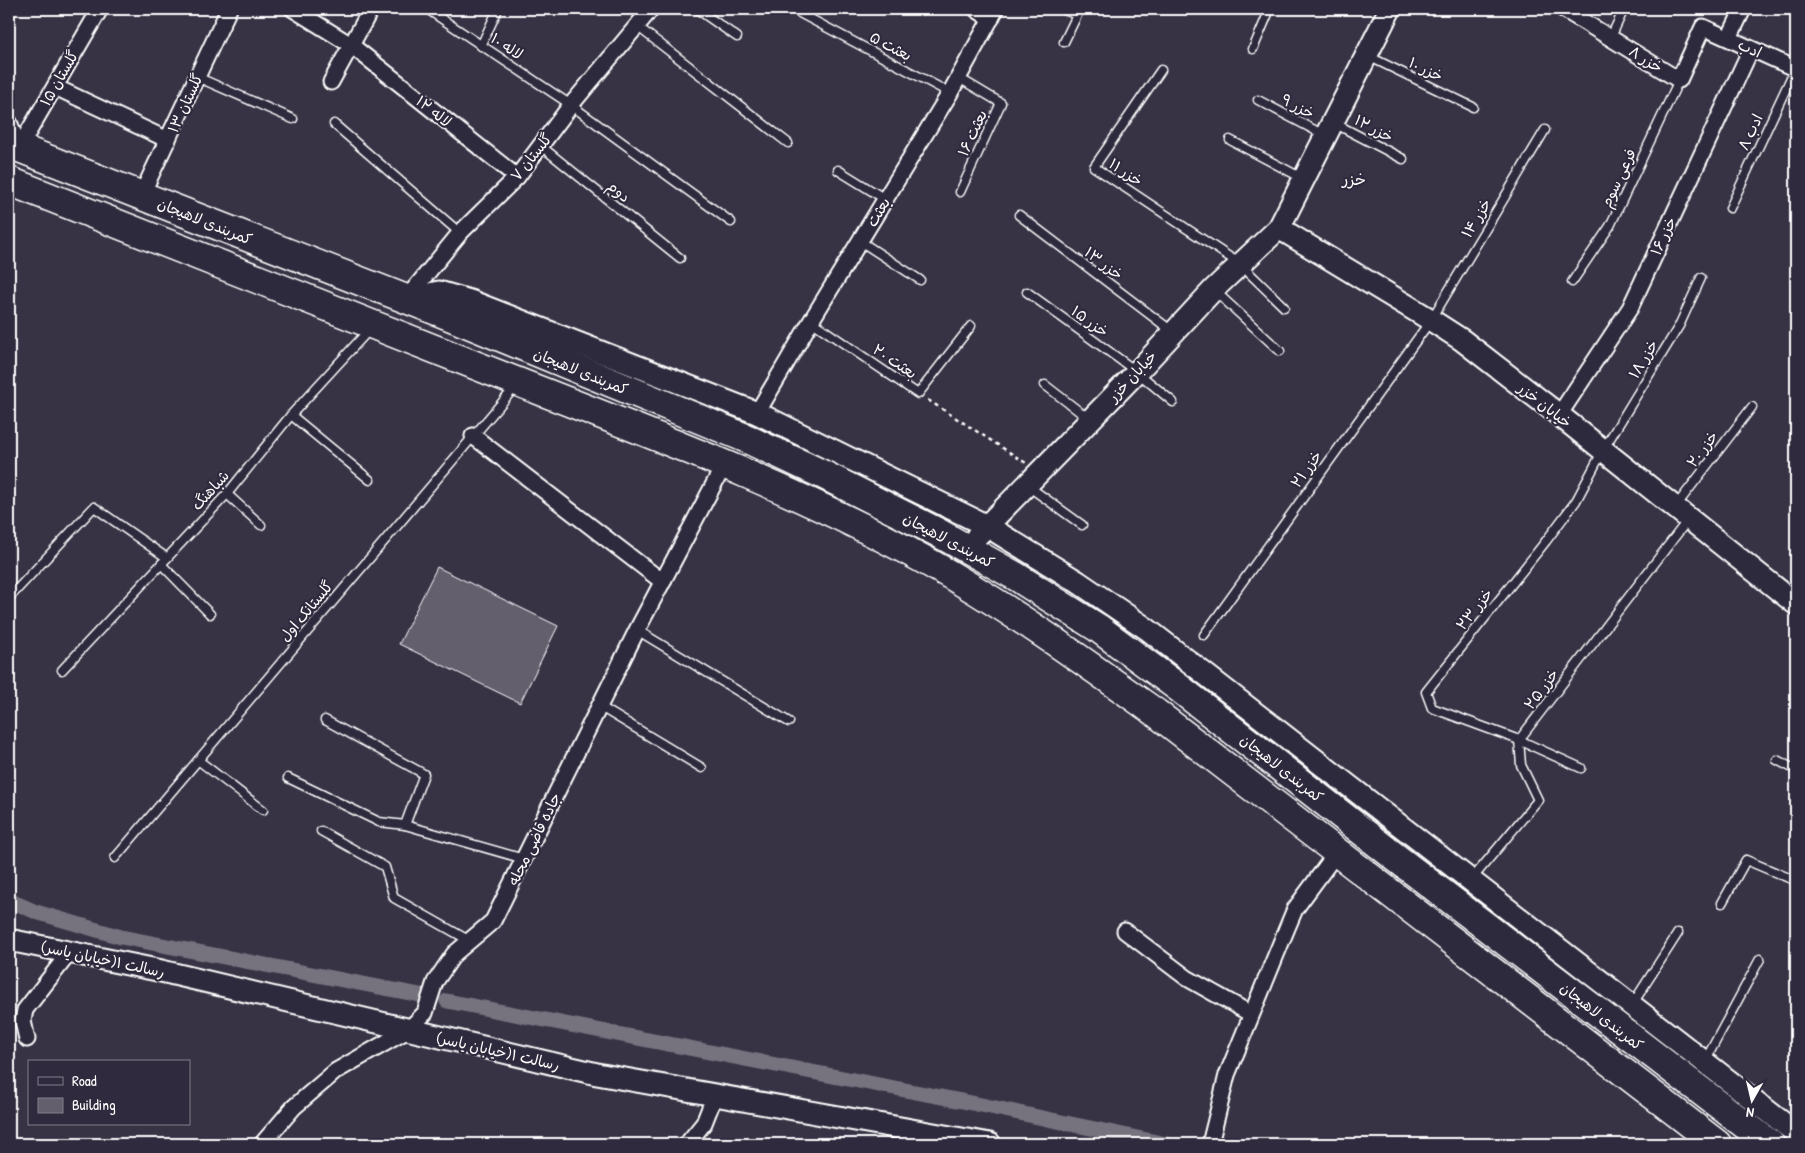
<svg xmlns="http://www.w3.org/2000/svg" width="1805" height="1153" font-family="'Patrick Hand','Playpen Sans Arabic',sans-serif">
<style>
.lines{fill:none;stroke-linecap:round;stroke-linejoin:round}
.canal{stroke:#76737f;stroke-width:15}
.building{fill:#635f6d;stroke:#fff}
.lane-casing{stroke:#fff;stroke-width:11}
.street-casing{stroke:#fff;stroke-width:19}
.secondary-casing{stroke:#fff;stroke-width:25}
.highway-casing{stroke:#fff;stroke-width:31}
.path{stroke:#fff;stroke-width:2.5;stroke-dasharray:4 4;stroke-linecap:butt}
.lane{stroke:#2f2a3d;stroke-width:8}
.street{stroke:#2f2a3d;stroke-width:15}
.secondary{stroke:#2f2a3d;stroke-width:21}
.highway{stroke:#2f2a3d;stroke-width:28}
.labels{text-anchor:middle;dominant-baseline:central;stroke-width:4.5;stroke-linejoin:round;paint-order:stroke}
.street-label{font-size:15px;fill:#fff;stroke:#2f2a3d}
.neighbourhood-label{font-size:16px;fill:#fff;stroke:#2f2a3d}
</style>
<rect width="100%" height="100%" fill="#373345"/>
<filter id="ink" filterUnits="userSpaceOnUse"><feTurbulence type="fractalNoise" baseFrequency=".02" numOctaves="2"/><feDisplacementMap in="SourceGraphic" scale="10" xChannelSelector="R" yChannelSelector="G"/><feConvolveMatrix kernelMatrix="1 2 1 2 8 2 1 2 1" color-interpolation-filters="sRGB"/></filter>
<g filter="url(#ink)">
<g class="lines">
<g class="canal">
<polyline points="9,900 36,912 121,937 420,995"/>
<polyline points="447,1001 967,1102 1166,1144"/>
</g>
</g>
<polygon class="building" points="437,567 558,626 520,703 399,644"/>
<g class="lines">
<defs>
<g id="lane">
<polyline points="427,9 571,105 731,222"/>
<polyline points="697,9 737,37"/>
<polyline points="792,9 950,93"/>
<polyline points="1062,9 1077,15"/>
<polyline points="637,26 788,143"/>
<polyline points="1611,37 1624,9"/>
<polyline points="1064,42 1080,9"/>
<polyline points="481,46 498,9"/>
<polyline points="1253,49 1270,9"/>
<polyline points="1368,56 1473,107"/>
<polyline points="1161,70 1094,167 1240,264 1284,307"/>
<polyline points="197,77 293,119"/>
<polyline points="959,78 1001,103 960,192"/>
<polyline points="1258,100 1324,135"/>
<polyline points="1334,123 1403,159"/>
<polyline points="334,124 460,233"/>
<polyline points="1230,140 1302,178"/>
<polyline points="541,146 680,258"/>
<polyline points="838,170 885,199"/>
<polyline points="1730,208 1795,69"/>
<polyline points="1019,215 1173,332"/>
<polyline points="860,241 920,280"/>
<polyline points="1572,282 1610,226 1679,80"/>
<polyline points="1215,291 1280,351"/>
<polyline points="1027,292 1137,372 1173,402"/>
<polyline points="811,321 918,394 971,326"/>
<polyline points="1045,385 1089,419"/>
<polyline points="291,415 370,480"/>
<polyline points="1028,486 1082,525"/>
<polyline points="227,494 261,525"/>
<polyline points="1676,506 1752,407"/>
<polyline points="161,564 210,614"/>
<polyline points="9,598 94,507 167,558"/>
<polyline points="637,630 789,722"/>
<polyline points="1204,635 1431,320 1545,130"/>
<polyline points="62,670 227,494 291,415 369,330"/>
<polyline points="599,706 702,768"/>
<polyline points="325,720 424,774 405,825"/>
<polyline points="198,760 263,810"/>
<polyline points="1777,760 1796,770"/>
<polyline points="1581,768 1519,740 1432,708 1426,692 1546,541 1576,501 1603,450 1679,326 1701,278"/>
<polyline points="288,778 379,822 405,825 524,859"/>
<polyline points="321,831 385,867 394,898 470,941"/>
<polyline points="115,858 516,386"/>
<polyline points="1472,879 1538,800 1521,765 1519,740 1687,521"/>
<polyline points="1722,903 1746,860 1796,881"/>
<polyline points="1632,1005 1678,933"/>
<polyline points="1705,1061 1760,959"/>
</g>
<g id="street">
<polyline points="293,9 351,45 517,177"/>
<polyline points="976,9 991,19"/>
<polyline points="1563,9 1679,80 1703,27 1796,69"/>
<polyline points="1729,38 1743,9"/>
<polyline points="331,82 371,9"/>
<polyline points="55,87 168,140"/>
<polyline points="9,122 19,148"/>
<polyline points="19,148 100,9"/>
<polyline points="141,196 229,9"/>
<polyline points="406,299 460,233 517,177 571,105 651,9"/>
<polyline points="757,413 811,321 950,93 996,9"/>
<polyline points="1559,415 1630,308 1751,49"/>
<polyline points="473,436 663,582"/>
<polyline points="1125,931 1187,978 1251,1014"/>
<polyline points="27,1039 23,1021 25,1010 70,952"/>
<polyline points="262,1144 294,1107 336,1071 408,1030 425,1013 435,982 454,954 493,921 637,630 724,465"/>
<polyline points="687,1144 704,1123 715,1095"/>
<polyline points="1210,1144 1227,1075 1287,928 1295,909 1337,852"/>
</g>
<g id="secondary">
<polyline points="1279,228 1431,320 1462,340 1559,415 1796,604"/>
<polyline points="406,299 439,292 470,301 757,413 987,526 1078,582 1147,629 1796,1133"/>
<polyline points="977,536 1137,372 1214,289 1279,228 1390,9"/>
<polyline points="9,940 157,970 597,1074 990,1144"/>
</g>
<g id="highway">
<polyline points="9,144 442,313 743,437 824,475 937,532 1017,577 1098,628 1179,688 1395,857 1770,1144"/>
<path d="M9 181C171 245 333 309 495 373 642 431 790 485 928 562 1008 607 1082 660 1156 713L1717 1144"/>
</g>
</defs>
<use href="#lane" class="lane-casing"/>
<use href="#street" class="street-casing"/>
<use href="#secondary" class="secondary-casing"/>
<use href="#highway" class="highway-casing"/>
<polyline class="path" points="928,400 1026,463"/>
<use href="#lane" class="lane"/>
<use href="#street" class="street"/>
<use href="#secondary" class="secondary"/>
<use href="#highway" class="highway"/>
</g>
</g>
<g class="labels">
<g class="street-label">
<text transform="translate(507 46) rotate(33)">لاله ۱۰</text>
<text transform="translate(891 46) rotate(28)">بعثت ۵</text>
<text transform="translate(1750 48) rotate(25)">ادب</text>
<text transform="translate(1646 59) rotate(32)">خزر ۸</text>
<text transform="translate(1426 69) rotate(26)">خزر ۱۰</text>
<text transform="translate(59 78) rotate(-60)">گلستان ۱۵</text>
<text transform="translate(185 103) rotate(-65)">گلستان ۱۳</text>
<text transform="translate(1298 106) rotate(28)">خزر ۹</text>
<text transform="translate(434 111) rotate(38)">لاله ۱۲</text>
<text transform="translate(1374 128) rotate(28)">خزر ۱۲</text>
<text transform="translate(1750 132) rotate(-65)">ادب ۸</text>
<text transform="translate(972 133) rotate(-65)">بعثت ۱۶</text>
<text transform="translate(531 157) rotate(-51)">گلستان ۷</text>
<text transform="translate(1126 172) rotate(34)">خزر ۱۱</text>
<text transform="translate(1618 178) rotate(-65)">فرعی سوم</text>
<text transform="translate(619 191) rotate(39)">دوم</text>
<text transform="translate(878 212) rotate(-59)">بعثت</text>
<text transform="translate(1476 218) rotate(-59)">خزر ۱۴</text>
<text transform="translate(205 221) rotate(22)">کمربندی لاهیجان</text>
<text transform="translate(1663 236) rotate(-65)">خزر ۱۶</text>
<text transform="translate(1104 263) rotate(37)">خزر ۱۳</text>
<text transform="translate(1090 321) rotate(36)">خزر ۱۵</text>
<text transform="translate(1643 359) rotate(-59)">خزر ۱۸</text>
<text transform="translate(895 361) rotate(34)">بعثت ۲۰</text>
<text transform="translate(581 371) rotate(22)">کمربندی لاهیجان</text>
<text transform="translate(1132 376) rotate(-47)">خیابان خزر</text>
<text transform="translate(1545 405) rotate(38)">خیابان خزر</text>
<text transform="translate(1702 449) rotate(-53)">خزر ۲۰</text>
<text transform="translate(1306 469) rotate(-54)">خزر ۲۱</text>
<text transform="translate(210 490) rotate(-48)">شباهنگ</text>
<text transform="translate(949 540) rotate(28)">کمربندی لاهیجان</text>
<text transform="translate(1474 609) rotate(-51)">خزر ۲۳</text>
<text transform="translate(306 611) rotate(-50)">گلستانک اول</text>
<text transform="translate(1541 689) rotate(-53)">خزر ۲۵</text>
<text transform="translate(1282 768) rotate(38)">کمربندی لاهیجان</text>
<text transform="translate(534 839) rotate(-64)">جاده قاضی محله</text>
<text transform="translate(103 959) rotate(12)">رسالت ۱(خیابان یاسر)</text>
<text transform="translate(1602 1016) rotate(38)">کمربندی لاهیجان</text>
<text transform="translate(498 1051) rotate(13)">رسالت ۱(خیابان یاسر)</text>
</g>
<g class="neighbourhood-label">
<text x="1354" y="179">خزر</text>
</g>
</g>
<rect width="1805" height="1153" fill="none" stroke="#2f2a3d" stroke-width="30"/>
<rect x="15" y="15" width="1775" height="1123" fill="none" stroke="#fff" stroke-width="2" filter="url(#ink)"/>
<rect x="28" y="1060" width="162" height="65" fill="#2f2a3d" stroke="#827f8b"/>
<rect x="38" y="1077" width="25" height="8" fill="#2f2a3d" stroke="#827f8b"/>
<text x="72" y="1086" font-size="15" fill="#ffffff">Road</text>
<rect x="38" y="1098" width="25" height="15" fill="#635f6d" stroke="#827f8b"/>
<text x="72" y="1110" font-size="15" fill="#ffffff">Building</text>
<g transform="translate(1752 1100) rotate(188)" stroke="#2f2a3d" stroke-width="4" paint-order="stroke">
<path d="M0-4L9 19L0 12L-9 19Z" fill="#ffffff"/>
<text y="-8" font-size="14" font-weight="bold" text-anchor="middle" fill="#ffffff">N</text>
</g>
</svg>
